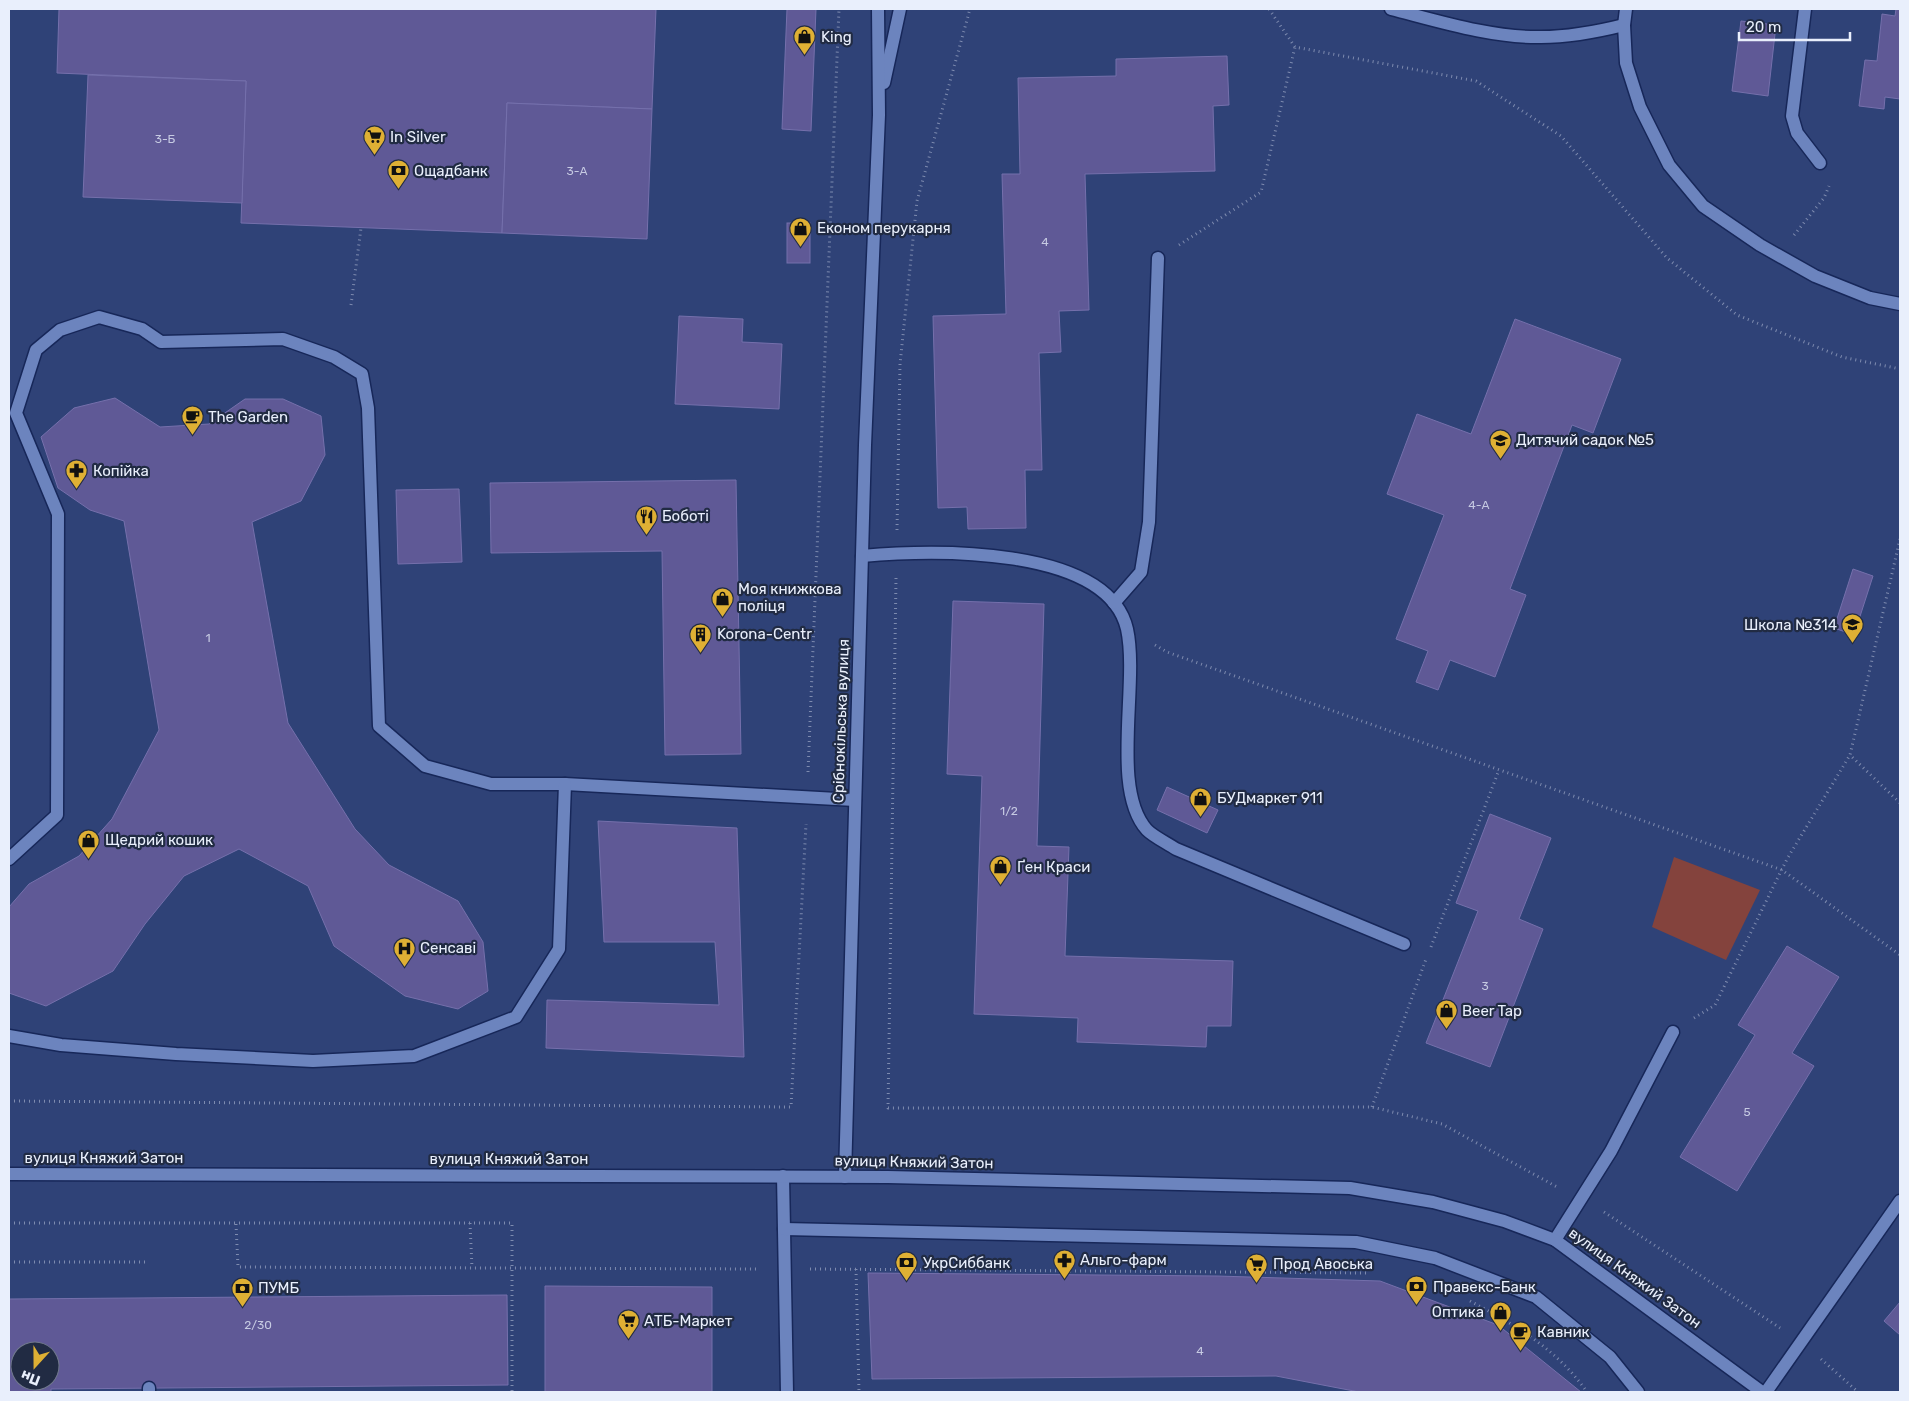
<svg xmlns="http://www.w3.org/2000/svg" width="1909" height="1401" font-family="Rubik,sans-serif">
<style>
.green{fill:#84433d}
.building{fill:#5f5996;stroke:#7570ac;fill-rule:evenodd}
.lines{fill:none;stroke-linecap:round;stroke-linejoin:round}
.service-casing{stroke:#172759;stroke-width:15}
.minor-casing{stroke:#172759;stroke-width:15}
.path{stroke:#7e8baf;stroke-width:3;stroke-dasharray:1 4;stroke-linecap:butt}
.service{stroke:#6c84be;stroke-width:12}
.minor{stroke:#6c84be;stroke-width:12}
.labels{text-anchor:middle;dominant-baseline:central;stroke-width:4.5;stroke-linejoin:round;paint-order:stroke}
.number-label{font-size:12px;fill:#c6cae2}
.poi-label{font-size:15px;fill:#e9effc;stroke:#212b43;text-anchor:start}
.street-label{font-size:15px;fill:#e9effc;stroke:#212b43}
</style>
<rect width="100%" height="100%" fill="#2f4277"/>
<polygon class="green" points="1674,857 1760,890 1726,960 1652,927"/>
<g class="building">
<polygon points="59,9 656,9 652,109 507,103 502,233 241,223 246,81 57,73"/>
<polygon points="787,9 816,9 811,131 782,129"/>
<polygon points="1896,9 1900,9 1900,99 1885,97 1884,109 1859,106 1865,60 1877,61 1882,14 1895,16"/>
<polygon points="1741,21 1776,25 1768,96 1732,91"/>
<polygon points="1227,56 1229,105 1213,106 1215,171 1085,174 1089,310 1059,311 1061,352 1039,353 1042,470 1025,470 1026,528 968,529 967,507 938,508 933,316 1006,314 1002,174 1020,174 1018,78 1116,76 1116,59"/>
<polygon points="88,75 246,81 242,203 83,197"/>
<polygon points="507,103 652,109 647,239 502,233"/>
<rect x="787" y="223" width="23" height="40"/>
<polygon points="679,316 743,319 742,342 782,344 779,409 675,404"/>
<polygon points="1515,319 1621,359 1593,433 1572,425 1510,589 1526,595 1495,677 1450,660 1438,690 1416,682 1428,651 1396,639 1444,515 1387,494 1417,414 1471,434"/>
<polygon points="115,398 160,427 209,424 245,399 283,399 321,416 325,455 301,501 252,522 288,723 355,829 389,865 458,901 483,942 488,991 458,1009 405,996 334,946 308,886 239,849 184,876 145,924 113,971 46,1006 9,993 9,907 29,884 79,856 112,819 159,730 124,521 90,510 58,488 41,437 74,408"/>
<polygon points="736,480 741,754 665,755 662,551 491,553 490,483"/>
<polygon points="459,489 462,562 398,564 396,490"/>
<polygon points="1853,569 1873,576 1854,635 1834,628"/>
<polygon points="953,601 1044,604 1037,846 1069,847 1065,956 1233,961 1231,1026 1207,1026 1206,1047 1077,1042 1078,1018 974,1014 982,776 947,774"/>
<polygon points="1167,787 1218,810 1207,833 1157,810"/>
<polygon points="1490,814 1551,838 1519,919 1543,929 1490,1067 1426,1043 1478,911 1456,903"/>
<polygon points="598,821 737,828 744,1057 546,1048 547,1000 719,1005 715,942 604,942"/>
<polygon points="1787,946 1839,977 1792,1053 1814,1066 1737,1191 1680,1157 1755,1035 1738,1025"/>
<polygon points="868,1273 1217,1276 1380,1281 1498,1325 1581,1392 1359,1392 1276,1376 872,1379"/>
<polygon points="545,1286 712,1287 712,1392 545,1392"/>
<path d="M507 1295 508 1385 51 1389V1392H9V1299ZM20 1351H50V1381H20Z"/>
<polygon points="1900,1302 1900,1335 1884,1321"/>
</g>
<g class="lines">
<defs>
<g id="service">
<path d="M1391 9C1438 21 1492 38 1541 37 1570 37 1596 32 1624 25"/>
<polyline points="1626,9 1624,25 1626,63 1640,107 1669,165 1703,206 1760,245 1815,276 1870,298 1900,304"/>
<polyline points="1805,9 1792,116 1797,133 1820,163"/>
<path d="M862 556C928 550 1107 544 1127 629 1139 684 1110 789 1147 830 1154 837 1167 843 1176 849L1404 944"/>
<polyline points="1114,603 1141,572 1149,522 1158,258"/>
<polyline points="9,859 57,815 58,514 16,413 36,350 60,330 99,317 142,329 161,342 283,339 334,357 362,374 368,408 379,726 425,766 491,784 565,784 855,800"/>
<polyline points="9,1036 61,1045 176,1054 313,1061 414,1056 516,1017 559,949 565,784"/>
<polyline points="783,1176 787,1392"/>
<polyline points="784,1229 1356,1242 1435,1258 1536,1297 1610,1357 1638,1392"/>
<polyline points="1555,1240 1611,1151 1673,1032"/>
<polyline points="149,1392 149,1388"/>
<polyline points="1766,1392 1900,1201"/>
</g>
<g id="minor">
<polyline points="884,83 900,9"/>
<polyline points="9,1174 888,1177 1350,1188 1433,1202 1504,1221 1555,1240 1762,1392"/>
<polyline points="845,1177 865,445 879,115 878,9"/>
</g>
</defs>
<use href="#service" class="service-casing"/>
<use href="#minor" class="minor-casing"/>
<g class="path">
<polyline points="1269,9 1295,47 1476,81 1561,136 1667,258 1737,315 1842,357 1900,369"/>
<polyline points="1794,235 1824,198 1829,186"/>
<polyline points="1179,245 1261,192 1295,47"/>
<polyline points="351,305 361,228"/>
<polyline points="897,530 900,364 917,201 970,9"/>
<polyline points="1900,539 1850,755 1900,803"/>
<polyline points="896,578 888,1108 1372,1107 1442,1124 1559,1188"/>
<polyline points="1155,645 1167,652 1782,870 1900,955"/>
<polyline points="808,772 839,9"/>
<polyline points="1431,947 1499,770"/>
<polyline points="1694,1018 1715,1005 1787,859 1850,755"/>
<polyline points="9,1101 791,1107 806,824"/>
<polyline points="1372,1107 1426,959"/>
<polyline points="1604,1212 1780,1328"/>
<polyline points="9,1223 512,1223 512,1392"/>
<polyline points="470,1223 472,1268"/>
<polyline points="236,1224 238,1267 758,1269"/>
<polyline points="9,1262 147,1262"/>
<polyline points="810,1269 1366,1273"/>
<polyline points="856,1269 859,1392"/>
<path d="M1470 1301C1515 1325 1557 1349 1587 1392"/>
<polyline points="1821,1359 1858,1392"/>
</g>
<use href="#service" class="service"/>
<use href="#minor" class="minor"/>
</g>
<defs>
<symbol id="shop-pin" viewBox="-11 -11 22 30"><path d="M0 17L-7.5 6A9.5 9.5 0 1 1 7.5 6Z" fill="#dfb034" stroke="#212b43"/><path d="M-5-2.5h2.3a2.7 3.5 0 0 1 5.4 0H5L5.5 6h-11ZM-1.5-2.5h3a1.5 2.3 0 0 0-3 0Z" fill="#111"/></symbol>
<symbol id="supermarket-pin" viewBox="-11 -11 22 30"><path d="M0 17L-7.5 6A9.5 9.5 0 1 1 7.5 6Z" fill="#dfb034" stroke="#212b43"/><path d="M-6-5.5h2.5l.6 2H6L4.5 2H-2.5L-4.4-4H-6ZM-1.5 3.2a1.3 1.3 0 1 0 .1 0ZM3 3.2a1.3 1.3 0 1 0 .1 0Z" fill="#111"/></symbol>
<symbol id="bank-pin" viewBox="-11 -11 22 30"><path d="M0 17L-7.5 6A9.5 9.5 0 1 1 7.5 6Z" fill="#dfb034" stroke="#212b43"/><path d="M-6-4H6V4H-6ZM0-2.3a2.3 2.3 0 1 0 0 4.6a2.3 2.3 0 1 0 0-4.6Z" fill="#111"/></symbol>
<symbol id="cafe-pin" viewBox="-11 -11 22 30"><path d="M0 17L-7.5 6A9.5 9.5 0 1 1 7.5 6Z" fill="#dfb034" stroke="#212b43"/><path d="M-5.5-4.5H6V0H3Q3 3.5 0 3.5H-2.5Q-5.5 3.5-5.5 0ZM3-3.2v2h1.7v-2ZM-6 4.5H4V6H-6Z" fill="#111"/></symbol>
<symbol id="school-pin" viewBox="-11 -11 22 30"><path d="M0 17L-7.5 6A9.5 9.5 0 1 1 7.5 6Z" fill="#dfb034" stroke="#212b43"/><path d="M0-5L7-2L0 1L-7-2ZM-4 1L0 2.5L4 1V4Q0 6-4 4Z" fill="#111"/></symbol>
<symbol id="pharmacy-pin" viewBox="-11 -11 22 30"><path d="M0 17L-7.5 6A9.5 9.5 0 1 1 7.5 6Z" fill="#dfb034" stroke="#212b43"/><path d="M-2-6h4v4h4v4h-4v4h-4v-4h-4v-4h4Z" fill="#111"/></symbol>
<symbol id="restaurant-pin" viewBox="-11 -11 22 30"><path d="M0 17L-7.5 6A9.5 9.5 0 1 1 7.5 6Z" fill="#dfb034" stroke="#212b43"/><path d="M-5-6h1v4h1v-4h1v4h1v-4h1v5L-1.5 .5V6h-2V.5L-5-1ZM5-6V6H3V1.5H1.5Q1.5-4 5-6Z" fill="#111"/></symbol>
<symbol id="building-pin" viewBox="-11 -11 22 30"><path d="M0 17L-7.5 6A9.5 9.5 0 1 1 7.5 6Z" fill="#dfb034" stroke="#212b43"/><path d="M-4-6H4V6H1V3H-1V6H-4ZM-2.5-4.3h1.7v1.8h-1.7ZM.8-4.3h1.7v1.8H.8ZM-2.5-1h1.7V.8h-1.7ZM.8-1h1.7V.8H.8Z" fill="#111"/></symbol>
<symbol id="hospital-pin" viewBox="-11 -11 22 30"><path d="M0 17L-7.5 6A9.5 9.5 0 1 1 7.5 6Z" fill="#dfb034" stroke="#212b43"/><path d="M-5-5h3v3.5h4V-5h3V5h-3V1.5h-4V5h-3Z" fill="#111"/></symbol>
</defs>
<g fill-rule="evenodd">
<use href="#shop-pin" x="792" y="24" width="25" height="34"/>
<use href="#supermarket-pin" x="362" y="124" width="25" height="34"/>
<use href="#bank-pin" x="386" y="158" width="25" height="34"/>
<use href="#shop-pin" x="788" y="216" width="25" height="34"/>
<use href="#cafe-pin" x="180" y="404" width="25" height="34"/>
<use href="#school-pin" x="1488" y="428" width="25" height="34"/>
<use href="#pharmacy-pin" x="64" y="458" width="25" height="34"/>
<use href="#restaurant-pin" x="634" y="504" width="25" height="34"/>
<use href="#shop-pin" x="710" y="586" width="25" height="34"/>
<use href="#school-pin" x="1840" y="612" width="25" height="34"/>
<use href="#building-pin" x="688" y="622" width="25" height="34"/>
<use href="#shop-pin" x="1188" y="786" width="25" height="34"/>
<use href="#shop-pin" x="76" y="828" width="25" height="34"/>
<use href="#shop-pin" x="988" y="854" width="25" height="34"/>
<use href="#hospital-pin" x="392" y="936" width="25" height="34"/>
<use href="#shop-pin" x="1434" y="998" width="25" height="34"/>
<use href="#pharmacy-pin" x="1052" y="1248" width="25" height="34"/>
<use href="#bank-pin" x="894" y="1250" width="25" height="34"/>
<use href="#supermarket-pin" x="1244" y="1252" width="25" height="34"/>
<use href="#bank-pin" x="1404" y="1274" width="25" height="34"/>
<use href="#bank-pin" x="230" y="1276" width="25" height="34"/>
<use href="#shop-pin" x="1488" y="1300" width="25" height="34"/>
<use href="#supermarket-pin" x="616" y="1308" width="25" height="34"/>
<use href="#cafe-pin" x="1508" y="1320" width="25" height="34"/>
</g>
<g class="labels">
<g class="number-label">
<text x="165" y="139">3-Б</text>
<text x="577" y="171">3-А</text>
<text x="1045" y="242">4</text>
<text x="1479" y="505">4-А</text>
<text x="208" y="638">1</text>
<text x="1009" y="811">1/2</text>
<text x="1485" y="986">3</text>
<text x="1747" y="1112">5</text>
<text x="258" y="1325">2/30</text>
<text x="1200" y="1351">4</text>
</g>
<g class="poi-label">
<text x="821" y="37">King</text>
<text x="390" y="137">In Silver</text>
<text x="414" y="171">Ощадбанк</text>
<text x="817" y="228">Економ перукарня</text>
<text x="208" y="417">The Garden</text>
<text x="1516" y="440">Дитячий садок №5</text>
<text x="93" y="471">Копійка</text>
<text x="662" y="516">Боботі</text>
<text x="738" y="589">Моя книжкова<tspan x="738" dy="17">поліця</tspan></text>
<text x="1837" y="625" text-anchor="end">Школа №314</text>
<text x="717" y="634">Korona-Centr</text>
<text x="1217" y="798">БУДмаркет 911</text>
<text x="105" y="840">Щедрий кошик</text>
<text x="1017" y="867">Ґен Краси</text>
<text x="420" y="948">Сенсаві</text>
<text x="1462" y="1011">Beer Tap</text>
<text x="1080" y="1260">Альго-фарм</text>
<text x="923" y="1263">УкрСиббанк</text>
<text x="1273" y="1264">Прод Авоська</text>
<text x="1433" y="1287">Правекс-Банк</text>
<text x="258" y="1288">ПУМБ</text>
<text x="1484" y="1312" text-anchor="end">Оптика</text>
<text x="644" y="1321">АТБ-Маркет</text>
<text x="1537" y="1332">Кавник</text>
</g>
<g class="street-label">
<text transform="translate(841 721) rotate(-88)">Срібнокільська вулиця</text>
<text x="104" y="1158">вулиця Княжий Затон</text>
<text x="509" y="1159">вулиця Княжий Затон</text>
<text transform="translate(914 1162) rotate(1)">вулиця Княжий Затон</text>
<text transform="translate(1635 1278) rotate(36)">вулиця Княжий Затон</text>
</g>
</g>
<rect width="1909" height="1401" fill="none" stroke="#e9effc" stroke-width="20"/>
<g transform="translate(35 1366) rotate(201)"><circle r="24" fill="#212b43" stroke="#71798d"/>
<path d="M0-4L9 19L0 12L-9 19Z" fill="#dfb034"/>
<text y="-8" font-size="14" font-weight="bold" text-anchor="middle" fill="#e9effc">Пн</text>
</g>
<path d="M1739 32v8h111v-8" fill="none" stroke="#e9effc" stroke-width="2.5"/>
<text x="1746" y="32" font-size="15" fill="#e9effc" stroke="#212b43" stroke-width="4" paint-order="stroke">20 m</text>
</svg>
